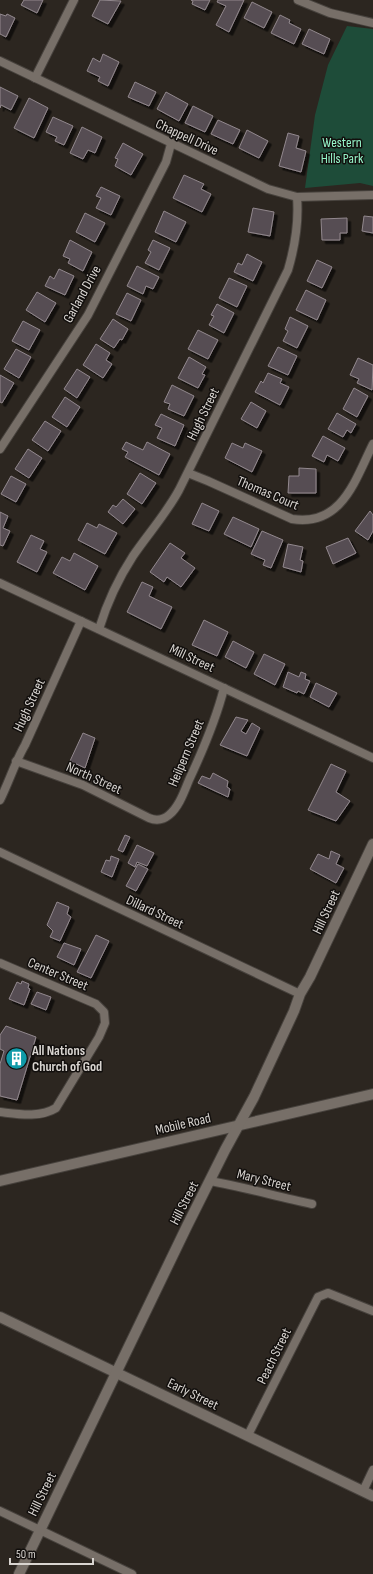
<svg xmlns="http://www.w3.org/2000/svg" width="373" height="1574" font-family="'Sofia Sans Condensed',sans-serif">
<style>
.green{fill:#1e4c39}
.building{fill:#574e53;stroke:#92888e;filter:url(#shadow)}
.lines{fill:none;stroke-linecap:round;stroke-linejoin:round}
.street-casing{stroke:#47423d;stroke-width:10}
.secondary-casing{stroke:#47423d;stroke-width:12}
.street{stroke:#776f68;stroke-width:8}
.secondary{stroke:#776f68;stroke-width:10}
.labels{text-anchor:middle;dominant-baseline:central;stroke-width:3;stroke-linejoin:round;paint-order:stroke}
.street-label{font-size:14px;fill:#d8d4d0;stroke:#120f0d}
.park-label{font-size:14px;fill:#96f6ca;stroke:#120f0d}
.poi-label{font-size:14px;font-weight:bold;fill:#d8d4d0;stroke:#120f0d;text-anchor:start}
</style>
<defs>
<filter id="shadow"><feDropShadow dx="3.5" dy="3.5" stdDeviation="0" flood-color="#0009"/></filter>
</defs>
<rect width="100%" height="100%" fill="#2c2620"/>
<polygon class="green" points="347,26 373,29 373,186 360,183 305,188 315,115 328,65"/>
<g class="building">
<polygon points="24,0 43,0 37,13 21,5"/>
<polygon points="100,0 121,1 108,24 92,16"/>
<polygon points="191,0 210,0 205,10 192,4 193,1"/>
<polygon points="218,0 244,0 229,32 216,25 226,6 217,2"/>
<polygon points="252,2 272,12 264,28 244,18"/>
<polygon points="0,14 6,16 7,14 15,18 6,37 0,34"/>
<polygon points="280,15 290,20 289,23 301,29 294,44 271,33"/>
<polygon points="309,29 330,39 324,54 302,44"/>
<polygon points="103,54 119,62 108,86 98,81 100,77 87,71 93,58 100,62"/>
<polygon points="135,82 156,92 149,106 128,97"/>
<polygon points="0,87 18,96 11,110 1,105 0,108"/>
<polygon points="166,92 188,104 179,121 157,109"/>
<polygon points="29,98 48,108 34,138 14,128"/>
<polygon points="193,106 213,116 205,132 185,123"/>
<polygon points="53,117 73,126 64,145 55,141 57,137 46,132"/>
<polygon points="218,120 240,130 233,144 211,134"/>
<polygon points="82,127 102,137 95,153 88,150 83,159 70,153"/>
<polygon points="247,130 268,141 259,158 239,148"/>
<polygon points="288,133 299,136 296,148 306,151 301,172 279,166"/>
<polygon points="123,143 143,154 131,175 115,166 118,159 115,158"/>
<polygon points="184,175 204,184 201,189 211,194 202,212 173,198"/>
<polygon points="101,187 120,196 111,215 96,208 101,198 96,196"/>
<polygon points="253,208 274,212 270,236 248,232"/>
<polygon points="164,211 186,222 176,242 155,232"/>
<polygon points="85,213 105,223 95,242 76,232"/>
<polygon points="364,216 373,217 373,233 362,231"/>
<polygon points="347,218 347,233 340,233 340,240 322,240 321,219"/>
<polygon points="70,240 92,252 83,271 68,263 70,259 63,256"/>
<polygon points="153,240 170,248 159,270 145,263 151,252 148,250"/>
<polygon points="247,254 262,262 253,281 234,272 238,263 242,265"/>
<polygon points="317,260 332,267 322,288 307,281"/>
<polygon points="137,266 159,277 153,289 146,286 143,294 127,286"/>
<polygon points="59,269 74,276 65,295 45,286 50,276 54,279"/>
<polygon points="229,278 247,286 237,307 219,298"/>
<polygon points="306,290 326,300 317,320 296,310"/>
<polygon points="37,292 56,303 45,322 26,310"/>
<polygon points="127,293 141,300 131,321 116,314"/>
<polygon points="217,304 234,313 224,333 209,325 214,316 211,315"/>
<polygon points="290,317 308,326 297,348 283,341 288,331 285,329"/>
<polygon points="113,319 128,329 122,340 120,339 114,348 100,339"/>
<polygon points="23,321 40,330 29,350 12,341"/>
<polygon points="198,330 218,340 208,359 188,349"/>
<polygon points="96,344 110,353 106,360 112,364 103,378 83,365"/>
<polygon points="278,347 297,356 288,375 268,366"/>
<polygon points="16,349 31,357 19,378 4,369"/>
<polygon points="189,357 206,367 202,374 205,375 198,388 178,378"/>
<polygon points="358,358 373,365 372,390 357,383 359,379 350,375"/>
<polygon points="77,369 90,377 77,398 64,389"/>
<polygon points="268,373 282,379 280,383 289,387 280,405 255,392 261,381 263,383"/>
<polygon points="0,375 14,383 2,403 0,402"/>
<polygon points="172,385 194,396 184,416 168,409 170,404 164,402"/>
<polygon points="354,388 368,396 357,417 343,409"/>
<polygon points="65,397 80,407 67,427 52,417"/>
<polygon points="251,402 266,411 257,428 241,419"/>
<polygon points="337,413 356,424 351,433 347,430 343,437 328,429"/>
<polygon points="161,414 184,425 175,446 157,438 162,428 155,425"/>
<polygon points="45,421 61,431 48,451 32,440"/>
<polygon points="323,436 345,448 338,461 327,455 324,462 312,456"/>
<polygon points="126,442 143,450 147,442 170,454 159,475 125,457 128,452 122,449"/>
<polygon points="232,443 243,448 245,443 262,451 252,472 225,458"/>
<polygon points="28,449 42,458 29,478 15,469"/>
<polygon points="299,468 316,469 316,493 288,493 289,476 299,476"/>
<polygon points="140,473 156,483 142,504 127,494"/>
<polygon points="11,476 26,484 16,502 1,494"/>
<polygon points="123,499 135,509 123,524 108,512 113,505 116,507"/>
<polygon points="202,503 219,511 209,531 192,524"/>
<polygon points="370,511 373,515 373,531 368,540 355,531"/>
<polygon points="0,512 8,516 3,528 10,531 3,546 0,545"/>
<polygon points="233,517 259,529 251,547 224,534"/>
<polygon points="87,523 97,528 99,524 117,533 105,554 78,540"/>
<polygon points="262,531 283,540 271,568 263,565 265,560 251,554"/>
<polygon points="31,535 44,541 40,549 47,552 37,572 17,562"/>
<polygon points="348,538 356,553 333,564 326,547"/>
<polygon points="170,543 185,553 181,558 195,568 181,587 167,577 164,582 150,572"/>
<polygon points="288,544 303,547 300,560 303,561 301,572 283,567"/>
<polygon points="74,553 98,566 85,590 53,573 62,557 70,561"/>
<polygon points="142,582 153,587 149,596 172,607 161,629 127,612"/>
<polygon points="204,620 228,632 217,656 192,645"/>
<polygon points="233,641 254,652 246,668 225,657"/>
<polygon points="264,654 285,664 275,685 254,674"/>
<polygon points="288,672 299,677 301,672 306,674 305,679 310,681 304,694 298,691 297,693 283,687"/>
<polygon points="316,683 337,693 329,707 310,697"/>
<polygon points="236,717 248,720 241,731 246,734 252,723 260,728 247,756 220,745"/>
<polygon points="83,733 95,738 85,768 70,761"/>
<polygon points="331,764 346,771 336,792 350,801 336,821 308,810"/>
<polygon points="213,773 228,781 227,787 230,789 228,797 198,783 202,776 210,779"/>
<polygon points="125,835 130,837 123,852 118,850"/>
<polygon points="137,845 154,853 147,866 137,862 135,867 128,863"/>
<polygon points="331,851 340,855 336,864 344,868 336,883 310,869 318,854 329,859"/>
<polygon points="111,856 119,859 112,877 101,872 106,860 110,861"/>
<polygon points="138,864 148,869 136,891 126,886"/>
<polygon points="57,902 69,907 67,914 71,917 60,941 50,937 53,931 47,925"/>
<polygon points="96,935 109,941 91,978 77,972"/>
<polygon points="64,943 81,949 74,965 57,957"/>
<polygon points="22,981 29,984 28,988 30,989 24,1005 9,999 17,982 21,984"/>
<polygon points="37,992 51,997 46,1010 31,1004"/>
<polygon points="6,1026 36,1037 17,1100 0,1096 0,1064 4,1051 0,1049 0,1035"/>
</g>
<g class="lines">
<defs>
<g id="street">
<polyline points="298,0 330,13 373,23"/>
<polyline points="0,61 268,189 297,197 373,195"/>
<polyline points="35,78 74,0"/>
<polyline points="0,449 88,315 166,162 171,144"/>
<path d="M188 473 208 481 292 519C342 527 355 480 373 444"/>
<polyline points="0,583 373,758"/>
<path d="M99 629C107 603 118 579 133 556 148 534 166 514 179 490L288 270C295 246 299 222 297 197"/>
<path d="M16 761 83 785 149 818C156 821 163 820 169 815 179 807 184 792 189 780 203 750 216 720 224 688"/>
<path d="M0 800C9 782 15 762 25 745L81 621"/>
<polyline points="0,852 300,994"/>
<path d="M0 963 96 1004 104 1012 105 1023 99 1037 56 1108C40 1118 18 1114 0 1112"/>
<path d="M210 1181C244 1187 278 1197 312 1204"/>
<polyline points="248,1435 318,1297 328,1293 373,1311"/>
<polyline points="363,1491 373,1470"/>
<polyline points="0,1511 132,1574"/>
</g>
<g id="secondary">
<polyline points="0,1181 373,1094"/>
<polyline points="0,1317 373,1496"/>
<polyline points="19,1574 187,1226 225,1150 254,1097 294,1011 300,994 310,977 373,844"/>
</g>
</defs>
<use href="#street" class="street-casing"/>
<use href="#secondary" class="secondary-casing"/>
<use href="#street" class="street"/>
<use href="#secondary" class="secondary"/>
</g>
<defs>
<symbol id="building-disc" viewBox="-11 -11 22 22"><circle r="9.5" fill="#0f9aa8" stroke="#120f0d"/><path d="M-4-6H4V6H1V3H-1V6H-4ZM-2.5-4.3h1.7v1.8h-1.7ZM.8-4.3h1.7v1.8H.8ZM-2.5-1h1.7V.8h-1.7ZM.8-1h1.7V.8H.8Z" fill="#fff"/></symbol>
</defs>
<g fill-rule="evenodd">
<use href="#building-disc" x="4" y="1046" width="25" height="25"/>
</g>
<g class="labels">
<g class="street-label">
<text transform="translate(187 137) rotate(25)">Chappell Drive</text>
<text transform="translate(82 294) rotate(-61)">Garland Drive</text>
<text transform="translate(203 414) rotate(-64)">Hugh Street</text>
<text transform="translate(268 493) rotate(23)">Thomas Court</text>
<text transform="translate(192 658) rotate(25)">Mill Street</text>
<text transform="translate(29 705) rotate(-65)">Hugh Street</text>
<text transform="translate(186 753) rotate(-67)">Heilpern Street</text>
<text transform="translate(94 778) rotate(24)">North Street</text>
<text transform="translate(155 912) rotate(25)">Dillard Street</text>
<text transform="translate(326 912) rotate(-65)">Hill Street</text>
<text transform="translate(58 974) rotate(23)">Center Street</text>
<text transform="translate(183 1124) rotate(-13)">Mobile Road</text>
<text transform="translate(264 1180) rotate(14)">Mary Street</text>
<text transform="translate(184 1203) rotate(-63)">Hill Street</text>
<text transform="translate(274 1356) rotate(-64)">Peach Street</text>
<text transform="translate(193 1394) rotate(26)">Early Street</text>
<text transform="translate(42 1494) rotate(-64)">Hill Street</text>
</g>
<g class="park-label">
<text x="342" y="142">Western<tspan x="342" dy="16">Hills Park</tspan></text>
</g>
<g class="poi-label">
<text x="32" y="1050">All Nations<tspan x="32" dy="16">Church of God</tspan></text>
</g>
</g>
<path d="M10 1558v6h83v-6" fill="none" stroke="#d8d4d0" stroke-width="2"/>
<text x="16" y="1558" font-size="12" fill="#d8d4d0" stroke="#120f0d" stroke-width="3" paint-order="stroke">50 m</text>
</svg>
